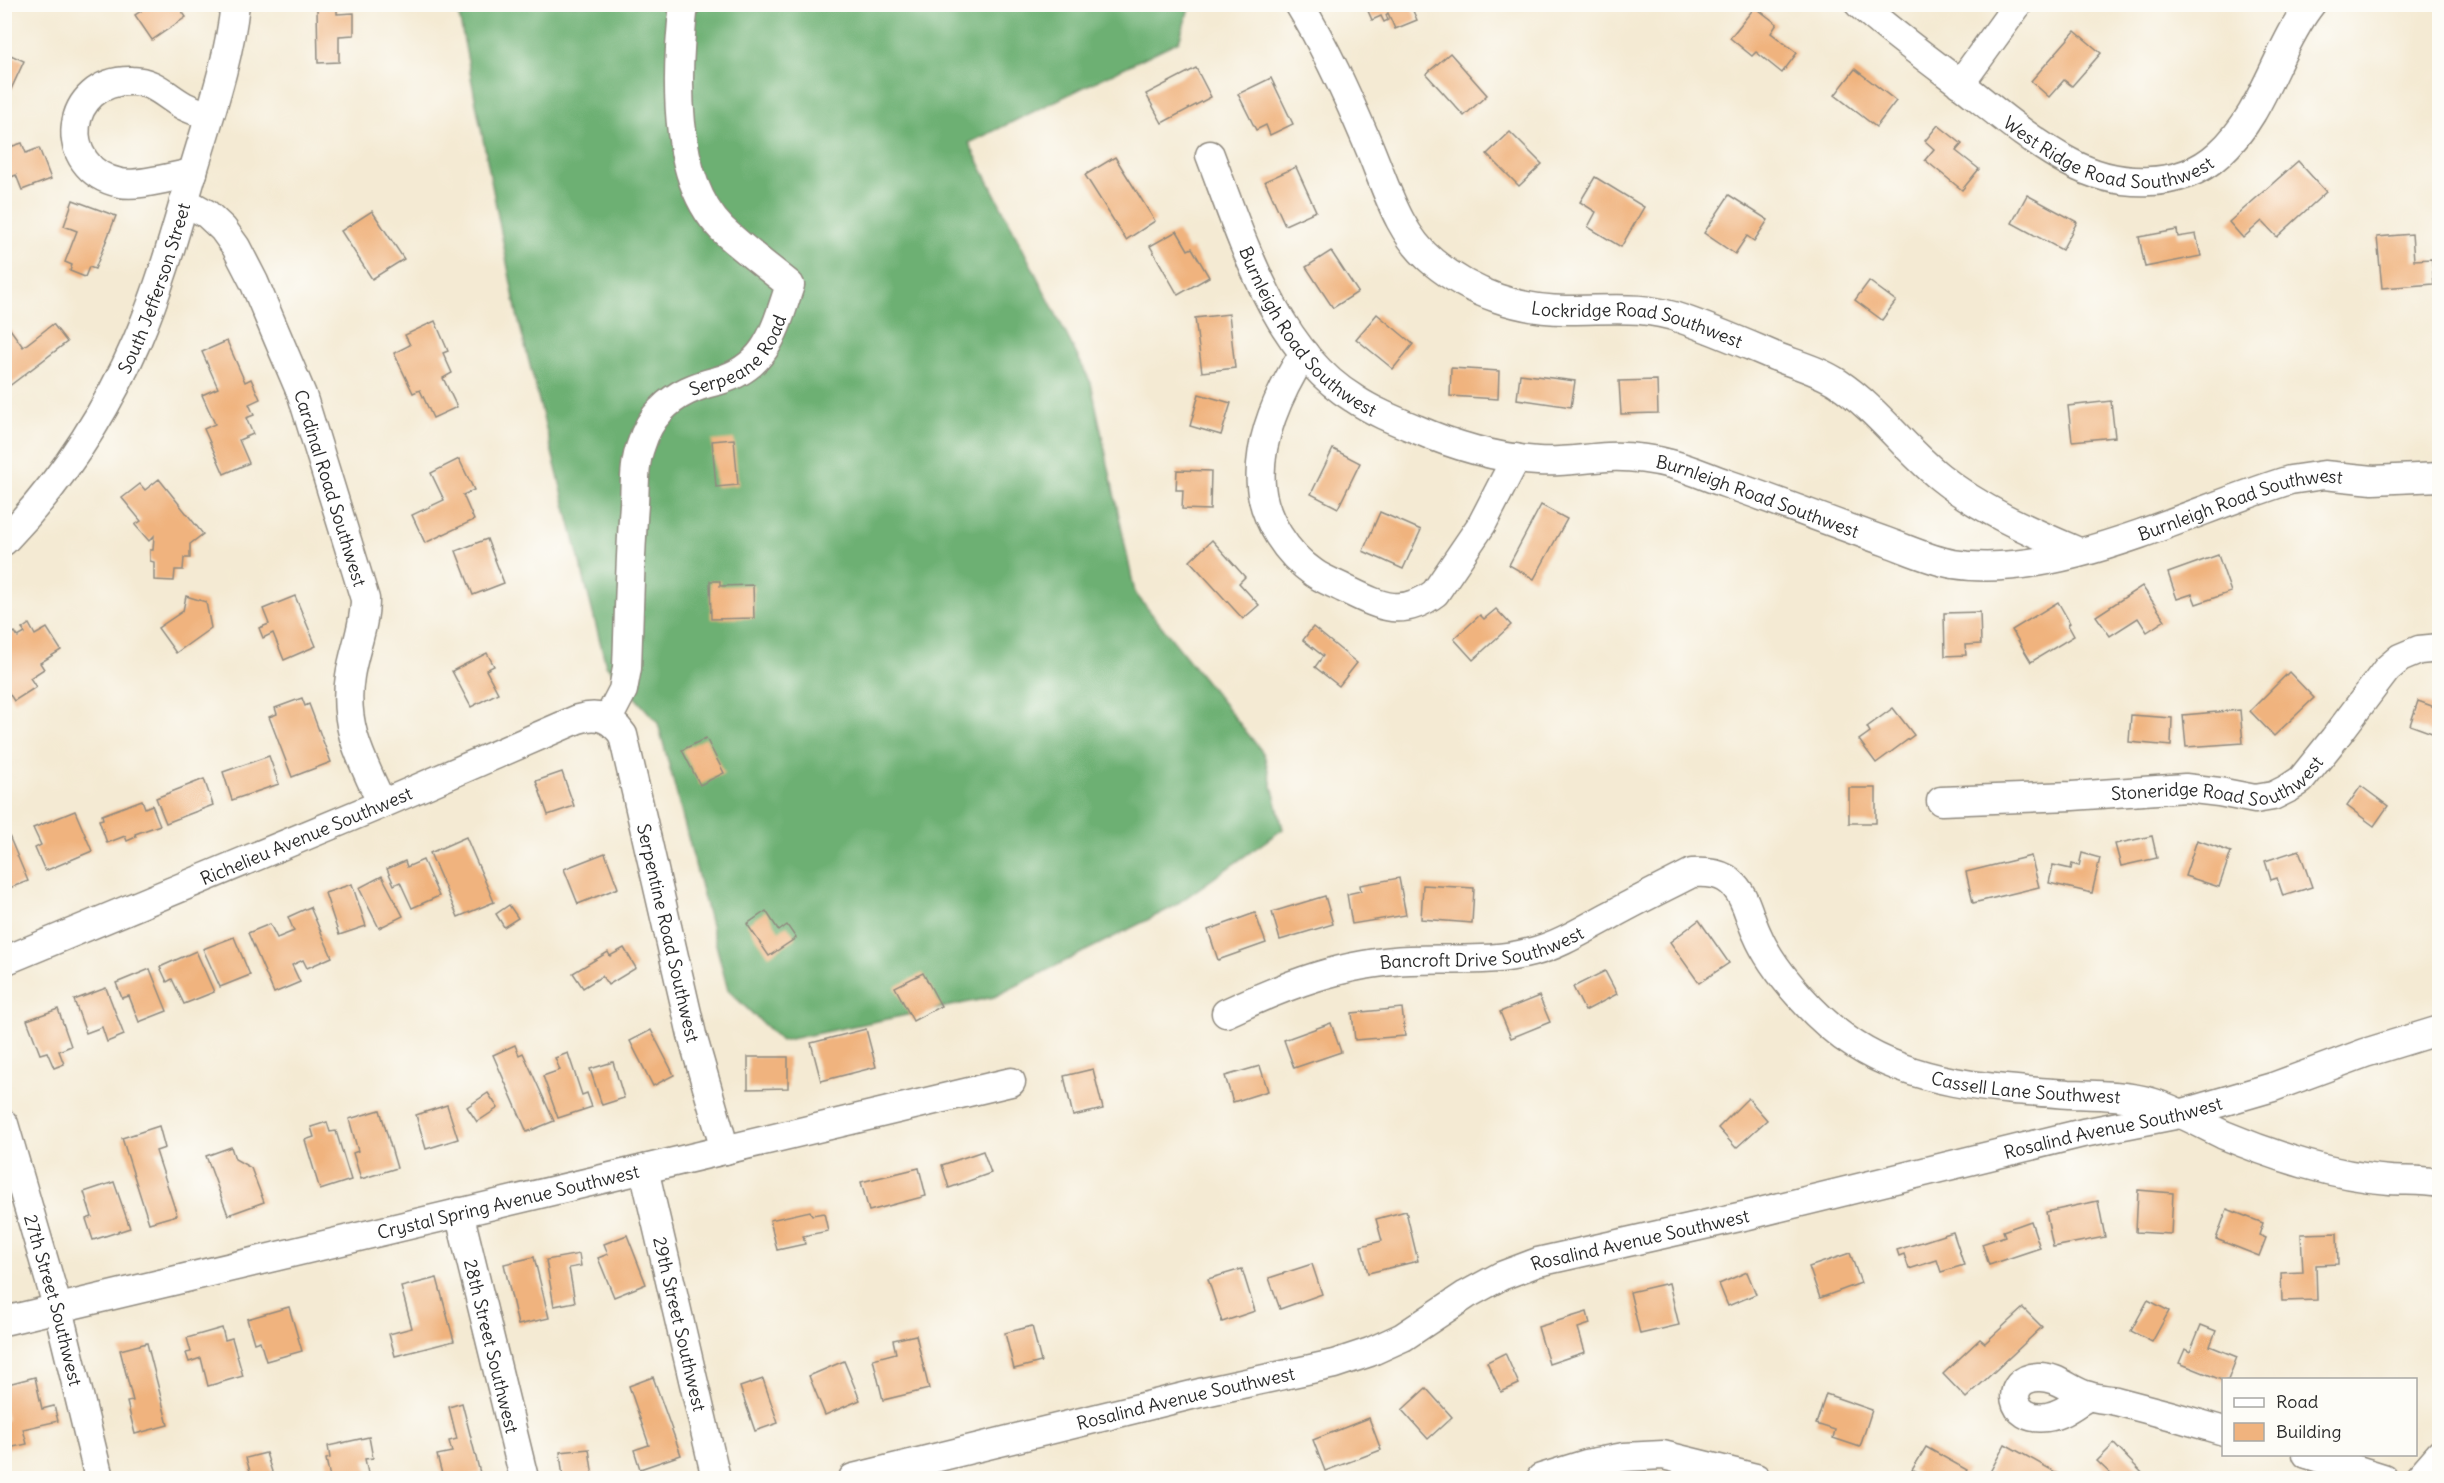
<svg xmlns="http://www.w3.org/2000/svg" width="2444" height="1483" font-family="Delius,sans-serif">
<style>
.forest{fill:#6db073;stroke:#4c6e4f;stroke-width:1.5}
.building{fill:#f0b37e}
.lines{fill:none;stroke-linecap:round;stroke-linejoin:round}
.minor-casing{stroke:#908a7f;stroke-width:31}
.minor{stroke:#fff;stroke-width:28}
.labels{text-anchor:middle;dominant-baseline:central;stroke-width:6;stroke-linejoin:round;paint-order:stroke}
.street-label{font-size:18px;fill:#2b2b2b;stroke:#fdfcf7}
</style>
<rect width="100%" height="100%" fill="#fdfcf7"/>
<filter id="ink" filterUnits="userSpaceOnUse"><feTurbulence type="fractalNoise" baseFrequency=".0167" numOctaves="2"/><feDisplacementMap in="SourceGraphic" scale="12" xChannelSelector="R" yChannelSelector="G"/><feConvolveMatrix kernelMatrix="1 2 1 2 8 2 1 2 1" color-interpolation-filters="sRGB"/></filter>
<filter id="wash" filterUnits="userSpaceOnUse"><feTurbulence type="fractalNoise" baseFrequency=".008" numOctaves="4" result="noise"/><feDisplacementMap in="SourceGraphic" scale="24" xChannelSelector="R" yChannelSelector="G"/><feGaussianBlur stdDeviation="1.35" result="paint"/><feColorMatrix in="noise" values="0 0 0 0 0 0 0 0 0 0 0 0 0 0 0 0 0 1.4 0 .05"/><feComposite in="paint" operator="in"/></filter>
<g filter="url(#wash)">
<rect width="100%" height="100%" fill="#f4ead3"/>
<polygon class="forest" points="457,5 1190,5 1179,41 969,143 1091,383 1135,593 1264,754 1283,829 1171,908 994,997 781,1041 728,990 658,723 606,665 517,314"/>
<g id="blocks">
<g class="building">
<polygon points="136,4 177,4 186,17 152,40 135,15 141,11"/>
<polygon points="1365,4 1410,4 1417,20 1395,29 1388,13 1386,15 1388,20 1384,22 1381,16 1372,20"/>
<polygon points="1755,7 1777,24 1771,33 1797,53 1782,73 1756,52 1752,56 1730,38"/>
<polygon points="317,8 337,8 337,14 354,13 354,35 339,36 339,62 318,63"/>
<polygon points="2075,31 2101,53 2072,86 2064,80 2049,97 2031,81"/>
<polygon points="4,52 24,61 7,98 4,97"/>
<polygon points="1450,53 1487,95 1464,116 1426,74"/>
<polygon points="1196,68 1211,97 1162,123 1146,94"/>
<polygon points="1855,69 1896,101 1876,127 1835,95"/>
<polygon points="1271,78 1293,124 1270,135 1266,125 1256,130 1238,94"/>
<polygon points="1938,125 1962,144 1956,151 1979,169 1962,190 1925,160 1934,149 1925,141"/>
<polygon points="1510,132 1542,164 1519,186 1487,154"/>
<polygon points="22,143 26,153 39,148 51,179 22,190 16,175 4,180 4,156 9,154 7,148"/>
<polygon points="1115,157 1155,221 1126,240 1085,175"/>
<polygon points="2298,161 2326,192 2277,237 2262,221 2243,238 2229,222"/>
<polygon points="1296,167 1316,211 1285,225 1265,181"/>
<polygon points="1595,177 1644,207 1621,247 1588,227 1596,212 1580,202"/>
<polygon points="1729,195 1768,220 1754,241 1747,236 1735,254 1704,233"/>
<polygon points="2027,195 2077,222 2062,250 2012,223"/>
<polygon points="73,200 116,216 95,269 89,267 85,277 70,271 72,265 65,262 77,231 64,226"/>
<polygon points="372,211 404,259 372,279 341,231"/>
<polygon points="2177,230 2178,237 2196,234 2201,256 2145,267 2139,237"/>
<polygon points="1177,231 1188,250 1192,248 1209,277 1178,295 1150,246"/>
<polygon points="2412,234 2414,260 2432,259 2434,284 2382,288 2377,237"/>
<polygon points="1331,251 1358,292 1333,308 1306,267"/>
<polygon points="1869,281 1896,301 1882,320 1855,300"/>
<polygon points="1229,314 1235,368 1202,372 1195,318"/>
<polygon points="1377,314 1413,344 1393,369 1356,339"/>
<polygon points="435,321 448,351 443,353 452,373 443,378 457,407 433,418 420,390 413,393 394,353 410,345 405,335"/>
<polygon points="53,324 67,342 4,390 4,332 10,329 23,347"/>
<polygon points="227,341 245,382 251,379 260,399 249,404 254,415 246,418 253,434 239,440 249,463 224,474 204,429 215,424 202,395 218,388 202,352"/>
<polygon points="1451,368 1499,371 1498,399 1450,396"/>
<polygon points="1520,374 1575,381 1571,407 1517,399"/>
<polygon points="1657,380 1658,413 1621,414 1619,381"/>
<polygon points="1199,394 1231,403 1221,435 1190,426"/>
<polygon points="2111,401 2115,437 2072,441 2068,406"/>
<polygon points="734,439 738,485 716,487 712,441"/>
<polygon points="1333,449 1360,463 1338,508 1311,494"/>
<polygon points="459,459 474,490 463,495 474,520 425,543 412,515 444,500 431,473"/>
<polygon points="1177,470 1211,471 1210,510 1182,509 1183,490 1176,490"/>
<polygon points="159,479 203,534 190,544 190,558 184,558 183,570 175,570 174,581 154,580 154,562 150,561 150,550 153,550 154,536 149,541 135,525 141,521 122,498 140,484 145,490"/>
<polygon points="1541,505 1567,519 1534,579 1509,565"/>
<polygon points="1380,512 1421,530 1403,569 1363,551"/>
<polygon points="487,539 504,583 473,595 456,551"/>
<polygon points="1212,540 1245,577 1239,583 1259,605 1243,619 1190,561"/>
<polygon points="2218,555 2231,592 2196,604 2192,594 2177,599 2168,573"/>
<polygon points="710,581 720,581 720,586 753,585 754,618 711,619"/>
<polygon points="2142,586 2165,620 2147,632 2138,618 2110,636 2096,616"/>
<polygon points="186,596 206,602 211,628 176,653 158,628 183,611"/>
<polygon points="295,596 316,646 284,660 273,633 263,638 259,628 269,624 263,609"/>
<polygon points="2058,602 2070,623 2068,625 2074,636 2031,662 2012,630"/>
<polygon points="1496,609 1511,625 1473,660 1454,639 1480,615 1484,619"/>
<polygon points="1980,612 1981,644 1965,645 1966,655 1945,656 1944,613"/>
<polygon points="29,624 35,635 47,628 61,650 40,663 44,669 30,678 36,687 14,701 5,687 5,642 6,645 11,641 8,636 15,632 18,637 25,633 22,629"/>
<polygon points="1313,627 1357,663 1339,686 1315,667 1323,656 1303,640"/>
<polygon points="487,653 494,666 486,670 498,693 471,707 452,671"/>
<polygon points="2289,672 2314,698 2274,736 2250,711"/>
<polygon points="302,698 305,706 309,704 331,762 292,777 269,717 277,714 275,708"/>
<polygon points="2418,701 2440,709 2440,736 2410,725"/>
<polygon points="1893,708 1914,735 1876,763 1859,740 1870,732 1867,727"/>
<polygon points="2240,710 2243,743 2186,747 2183,715"/>
<polygon points="2131,715 2172,718 2171,746 2129,742"/>
<polygon points="706,738 724,773 700,785 682,750"/>
<polygon points="269,756 279,784 232,800 223,772"/>
<polygon points="562,772 574,806 548,815 536,781"/>
<polygon points="204,779 213,805 166,823 156,798"/>
<polygon points="2361,786 2388,806 2374,826 2347,806"/>
<rect x="1849" y="788" width="27" height="35"/>
<polygon points="142,800 145,808 152,805 160,825 135,834 136,837 127,841 125,836 107,843 99,820 103,819 102,815"/>
<polygon points="75,811 92,851 45,871 35,848 41,845 33,828"/>
<polygon points="4,824 28,881 4,890"/>
<polygon points="2152,836 2157,858 2121,866 2115,844"/>
<polygon points="466,837 494,902 458,917 430,853"/>
<polygon points="2197,840 2231,852 2219,887 2185,876"/>
<polygon points="2299,850 2312,887 2283,896 2277,878 2271,880 2265,861"/>
<polygon points="605,853 618,888 578,904 564,869"/>
<polygon points="2082,853 2100,858 2092,893 2049,883 2053,865 2071,869 2072,864 2079,866"/>
<polygon points="2031,856 2039,887 1973,903 1966,872"/>
<polygon points="423,860 439,896 412,908 400,882 394,885 387,869 405,861 407,867"/>
<polygon points="382,876 403,916 379,928 359,888"/>
<polygon points="1399,878 1406,915 1352,924 1347,894 1361,891 1360,885"/>
<polygon points="352,884 366,926 339,935 325,893"/>
<polygon points="1423,885 1474,888 1472,923 1421,919"/>
<polygon points="1325,896 1333,924 1280,940 1272,912"/>
<polygon points="509,905 518,918 504,927 496,914"/>
<polygon points="310,907 332,957 307,968 303,960 292,965 300,982 274,993 248,933 270,924 277,938 294,931 288,917"/>
<polygon points="766,911 779,931 787,925 796,938 769,956 747,924"/>
<polygon points="1255,913 1266,943 1218,960 1208,930"/>
<polygon points="1699,920 1729,963 1699,983 1670,942"/>
<polygon points="234,937 250,975 220,987 203,949"/>
<polygon points="624,948 636,968 608,985 602,976 583,988 573,973 608,952 610,956"/>
<polygon points="196,951 214,992 184,1004 172,979 167,982 160,967"/>
<polygon points="150,969 167,1011 139,1022 129,996 122,998 116,983"/>
<polygon points="1605,971 1617,994 1585,1011 1573,987"/>
<polygon points="923,973 941,1006 913,1021 895,987"/>
<polygon points="106,988 124,1035 107,1042 102,1027 86,1033 74,1000"/>
<polygon points="1539,996 1550,1022 1511,1038 1500,1012"/>
<polygon points="1402,1008 1405,1036 1355,1040 1352,1013"/>
<polygon points="58,1009 71,1046 59,1051 64,1064 54,1068 47,1052 40,1054 27,1020"/>
<polygon points="1331,1023 1341,1052 1294,1068 1284,1040"/>
<polygon points="866,1029 876,1067 821,1081 811,1043"/>
<polygon points="651,1030 674,1075 653,1086 630,1041"/>
<polygon points="515,1045 519,1055 523,1053 554,1121 527,1132 493,1055"/>
<polygon points="568,1053 582,1095 587,1093 592,1107 558,1118 543,1076 560,1070 555,1058"/>
<polygon points="748,1057 788,1057 788,1088 748,1089"/>
<polygon points="613,1062 624,1098 602,1105 590,1069"/>
<polygon points="1260,1066 1268,1091 1233,1102 1225,1076"/>
<polygon points="1093,1069 1103,1109 1073,1116 1064,1076"/>
<polygon points="488,1093 498,1108 477,1122 467,1107"/>
<polygon points="1748,1098 1767,1120 1736,1148 1718,1128"/>
<polygon points="447,1105 458,1139 426,1149 416,1115"/>
<polygon points="380,1110 397,1168 361,1179 353,1153 358,1151 349,1119"/>
<polygon points="327,1122 330,1132 336,1131 351,1180 320,1190 305,1140 314,1137 311,1127"/>
<polygon points="159,1126 165,1148 156,1151 177,1215 149,1223 122,1138"/>
<polygon points="231,1147 235,1159 251,1168 264,1202 228,1215 206,1156"/>
<polygon points="983,1151 991,1173 949,1188 942,1165"/>
<polygon points="919,1168 926,1196 869,1211 861,1182"/>
<polygon points="114,1182 130,1228 93,1240 86,1219 92,1217 84,1192"/>
<polygon points="2138,1190 2173,1193 2171,1234 2136,1232"/>
<polygon points="2098,1201 2105,1237 2053,1247 2046,1212"/>
<polygon points="2227,1209 2263,1223 2259,1235 2266,1238 2259,1256 2216,1239"/>
<polygon points="810,1211 812,1215 824,1213 828,1231 803,1236 805,1244 777,1250 770,1220"/>
<polygon points="1406,1211 1418,1261 1368,1273 1361,1246 1382,1241 1376,1219"/>
<polygon points="2031,1221 2040,1248 1989,1265 1982,1244 2005,1236 2003,1231"/>
<polygon points="1953,1232 1964,1265 1941,1272 1937,1260 1909,1269 1904,1254 1899,1256 1897,1250"/>
<polygon points="2337,1233 2338,1264 2316,1265 2317,1300 2282,1301 2281,1273 2303,1272 2301,1234"/>
<polygon points="627,1235 646,1284 614,1297 598,1258 608,1254 604,1244"/>
<polygon points="1850,1253 1861,1283 1820,1298 1809,1267"/>
<polygon points="579,1254 581,1266 569,1268 575,1302 554,1306 546,1260"/>
<polygon points="534,1257 549,1318 518,1325 504,1264"/>
<polygon points="1312,1264 1322,1294 1280,1309 1269,1278"/>
<polygon points="1242,1269 1255,1311 1222,1322 1208,1279"/>
<polygon points="1747,1272 1756,1294 1728,1306 1719,1284"/>
<polygon points="437,1278 454,1341 395,1356 389,1334 412,1328 401,1287"/>
<polygon points="1669,1283 1679,1325 1640,1334 1630,1292"/>
<polygon points="2148,1300 2169,1311 2152,1342 2131,1331"/>
<polygon points="289,1307 302,1351 266,1361 260,1341 254,1343 247,1319"/>
<polygon points="2023,1308 2042,1327 1966,1398 1943,1374 1980,1339 1985,1343"/>
<polygon points="1587,1312 1590,1324 1578,1328 1585,1352 1549,1364 1538,1327"/>
<polygon points="2201,1325 2216,1331 2210,1346 2237,1357 2228,1380 2224,1381 2179,1363 2185,1349 2190,1352"/>
<polygon points="1032,1326 1041,1362 1014,1369 1005,1333"/>
<polygon points="222,1328 225,1340 232,1338 243,1376 208,1386 201,1358 189,1362 186,1353 191,1352 187,1338"/>
<polygon points="916,1335 929,1389 883,1400 873,1359 896,1353 893,1340"/>
<polygon points="147,1343 168,1425 135,1434 127,1402 133,1401 120,1350"/>
<polygon points="1505,1353 1519,1384 1501,1392 1487,1362"/>
<polygon points="844,1361 860,1400 825,1415 809,1376"/>
<polygon points="35,1377 42,1409 54,1406 58,1421 23,1429 27,1444 4,1449 4,1421 7,1420 4,1409 4,1385"/>
<polygon points="653,1377 681,1455 640,1469 634,1450 649,1445 629,1386"/>
<polygon points="763,1379 778,1423 755,1431 740,1387"/>
<polygon points="1426,1388 1452,1417 1428,1439 1402,1410"/>
<polygon points="1826,1394 1872,1410 1860,1447 1833,1438 1835,1430 1816,1424"/>
<polygon points="462,1403 480,1473 457,1478 443,1478 437,1455 452,1452 449,1441 457,1439 449,1407"/>
<polygon points="1369,1418 1381,1450 1325,1471 1313,1440"/>
<polygon points="369,1437 373,1458 365,1459 369,1478 330,1478 326,1459 330,1458 328,1446"/>
<polygon points="2005,1444 2057,1473 2054,1478 1998,1478 1989,1474"/>
<polygon points="2114,1444 2147,1478 2115,1478 2097,1461"/>
<polygon points="1926,1447 1967,1470 1962,1478 1926,1478 1912,1470"/>
<polygon points="589,1449 593,1477 563,1478 560,1452"/>
<polygon points="266,1453 274,1478 252,1478 246,1458"/>
</g>
</g>
</g>
<g filter="url(#ink)">
<use href="#blocks" fill-opacity="0" stroke="#908a7f" stroke-width="1.5"/>
<g class="lines">
<defs>
<g id="minor">
<path id="s1" d="M1299 4C1326 48 1347 95 1367 142 1385 183 1397 233 1433 262 1472 294 1521 311 1571 310 1610 310 1644 305 1682 319 1714 330 1746 344 1777 357 1798 365 1820 371 1838 383 1877 409 1904 448 1940 477 1982 511 2030 531 2079 552"/>
<path id="s2" d="M1859 4C1893 34 1930 61 1966 88 1999 114 2032 142 2069 162 2114 187 2179 191 2219 154 2250 126 2265 88 2283 51 2291 35 2299 19 2311 4"/>
<polyline points="1960,84 2018,4"/>
<path id="s3" d="M1210 155C1241 236 1275 350 1353 398 1372 411 1394 420 1416 429 1455 446 1496 458 1538 461 1561 463 1585 458 1608 457 1629 456 1651 459 1671 464 1690 469 1708 477 1725 483 1780 502 1833 523 1887 542 1909 550 1930 560 1953 564 2058 581 2190 510 2290 480L2324 475 2373 480 2440 477"/>
<path d="M193 173C173 176 139 187 120 183 54 169 64 79 132 81 154 81 166 96 184 106 192 110 201 113 209 116"/>
<path id="s4" d="M184 201 207 214 223 229 236 247 254 282 302 395 365 599C365 626 354 650 350 676 342 726 362 760 382 804"/>
<path d="M1304 353C1280 391 1257 439 1261 486 1264 520 1287 554 1314 573 1324 580 1336 584 1347 590 1380 606 1402 618 1435 593L1482 524 1516 458"/>
<path id="s5" d="M4 541C60 483 105 415 137 341 161 285 177 226 194 168 210 114 229 61 235 4"/>
<path id="s6" d="M608 719 623 690 627 668C629 613 630 558 634 504 635 484 634 463 641 445 645 432 652 419 661 410 677 393 696 386 717 381 768 367 775 329 790 285 768 267 743 249 722 229 671 178 676 71 684 4"/>
<path id="s7" d="M1941 801 2072 796 2185 788 2219 792 2255 799 2273 796 2289 788 2301 780 2334 739 2387 669 2400 658 2419 650 2440 648"/>
<path id="s8" d="M4 961 382 804 578 719C599 713 611 718 623 735L692 1035 725 1150"/>
<path id="s9" d="M1226 1013C1284 986 1344 962 1410 960 1452 958 1491 963 1532 952 1560 945 1586 928 1611 915 1638 900 1665 887 1692 873 1708 872 1723 873 1734 885 1747 899 1749 918 1757 934 1773 972 1820 1023 1855 1045 1917 1085 1996 1089 2069 1094 2097 1095 2127 1095 2154 1103 2179 1111 2201 1124 2224 1135 2250 1146 2278 1156 2305 1164 2332 1172 2362 1178 2390 1180 2406 1181 2423 1180 2440 1183"/>
<path id="s10" d="M4 1124 58 1309 99 1478"/>
<path id="s11" d="M644 1169 716 1478"/>
<path id="s12" d="M459 1212 524 1478"/>
<path id="s13" d="M4 1321 1011 1082"/>
<path d="M2088 1396C2075 1404 2062 1415 2047 1417 2010 1423 2003 1379 2038 1377 2058 1376 2071 1392 2089 1396 2098 1399 2107 1399 2116 1401 2152 1410 2188 1420 2224 1431"/>
<polyline points="2307,1454 2383,1478"/>
<path id="s14" d="M853 1478 1200 1393 1334 1364 1370 1352 1403 1337 1466 1295 1501 1276 1538 1262 1748 1215 2083 1133 2180 1114 2273 1087 2365 1053 2440 1030"/>
<polyline points="1541,1478 1586,1464 1624,1457 1663,1455 1756,1478"/>
<polyline points="2419,1478 2440,1454"/>
</g>
</defs>
<use href="#minor" class="minor-casing"/>
<use href="#minor" class="minor"/>
</g>
</g>
<g class="labels">
<g class="street-label">
<text stroke="none"><textPath href="#s2" startOffset="300">West Ridge Road Southwest</textPath></text>
<text stroke="none"><textPath href="#s5" startOffset="297">South Jefferson Street</textPath></text>
<text stroke="none"><textPath href="#s3" startOffset="206">Burnleigh Road Southwest</textPath></text>
<text stroke="none"><textPath href="#s1" startOffset="510">Lockridge Road Southwest</textPath></text>
<text stroke="none"><textPath href="#s6" startOffset="417">Serpeane Road</textPath></text>
<text stroke="none"><textPath href="#s4" startOffset="330">Cardinal Road Southwest</textPath></text>
<text stroke="none"><textPath href="#s3" startOffset="710">Burnleigh Road Southwest</textPath></text>
<text stroke="none"><textPath href="#s3" startOffset="1214">Burnleigh Road Southwest</textPath></text>
<text stroke="none"><textPath href="#s7" startOffset="282">Stoneridge Road Southwest</textPath></text>
<text stroke="none"><textPath href="#s8" startOffset="327">Richelieu Avenue Southwest</textPath></text>
<text stroke="none"><textPath href="#s8" startOffset="878">Serpentine Road Southwest</textPath></text>
<text stroke="none"><textPath href="#s9" startOffset="266">Bancroft Drive Southwest</textPath></text>
<text stroke="none"><textPath href="#s9" startOffset="922">Cassell Lane Southwest</textPath></text>
<text stroke="none"><textPath href="#s14" startOffset="1314">Rosalind Avenue Southwest</textPath></text>
<text stroke="none"><textPath href="#s13" startOffset="518">Crystal Spring Avenue Southwest</textPath></text>
<text stroke="none"><textPath href="#s14" startOffset="828">Rosalind Avenue Southwest</textPath></text>
<text stroke="none"><textPath href="#s10" startOffset="183">27th Street Southwest</textPath></text>
<text stroke="none"><textPath href="#s11" startOffset="159">29th Street Southwest</textPath></text>
<text stroke="none"><textPath href="#s12" startOffset="138">28th Street Southwest</textPath></text>
<text stroke="none"><textPath href="#s14" startOffset="342">Rosalind Avenue Southwest</textPath></text>
</g>
</g>
<rect width="2444" height="1483" fill="none" stroke="#fdfcf7" stroke-width="24"/>
<rect x="2222" y="1378" width="195" height="78" fill="#fdfcf7" stroke="#a9a8a5" stroke-width="1.5"/>
<rect x="2234" y="1398" width="30" height="9" fill="#ffffff" stroke="#a9a8a5" stroke-width="1.5"/>
<text x="2276" y="1408" font-size="18" fill="#2b2b2b">Road</text>
<rect x="2234" y="1423" width="30" height="18" fill="#f0b37e" stroke="#a9a8a5" stroke-width="1.5"/>
<text x="2276" y="1438" font-size="18" fill="#2b2b2b">Building</text>
</svg>
